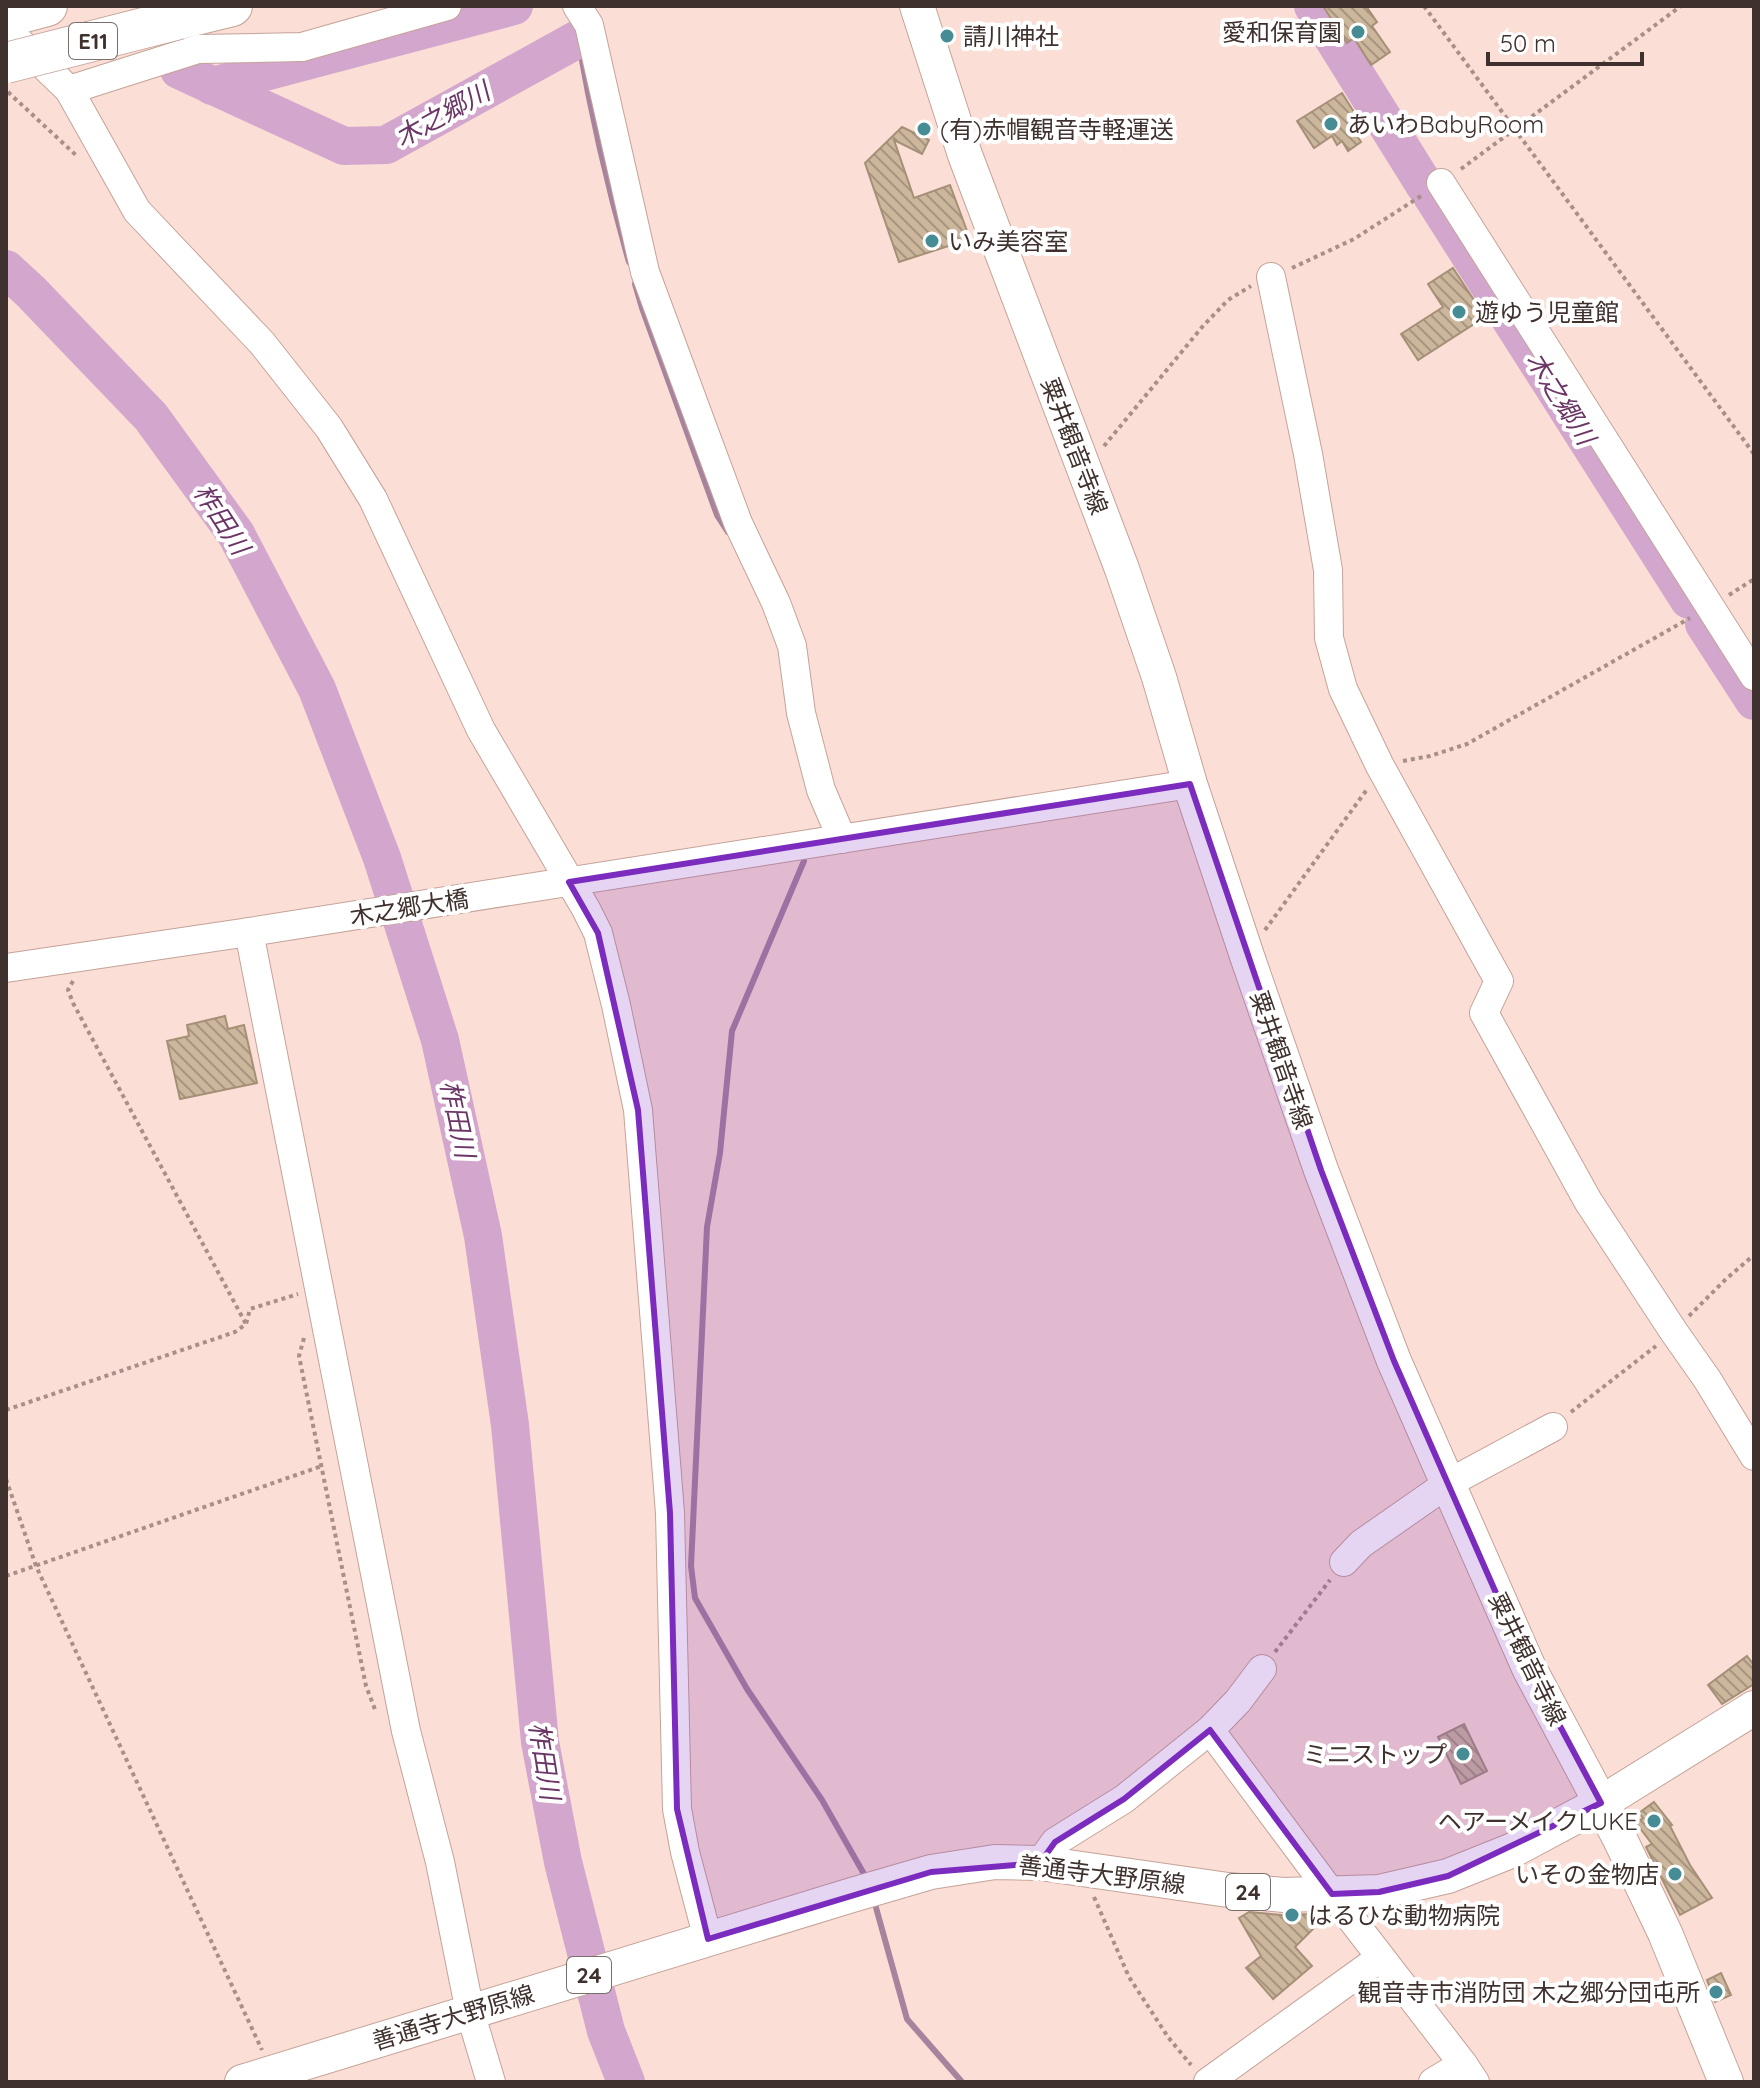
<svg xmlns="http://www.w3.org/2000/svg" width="1760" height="2088" font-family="Quicksand,'Noto Sans JP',sans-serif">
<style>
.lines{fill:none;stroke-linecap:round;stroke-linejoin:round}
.stream{stroke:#a7839d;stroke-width:6}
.river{stroke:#d3a6cd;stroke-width:38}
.building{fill:url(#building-back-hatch);stroke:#a59077;stroke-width:2}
.minor-casing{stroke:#c5a399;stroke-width:30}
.major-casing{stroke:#c5a399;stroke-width:36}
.highway-casing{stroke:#c5a399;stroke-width:42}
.path{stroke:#a69089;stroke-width:4;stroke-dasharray:4 4;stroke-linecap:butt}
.minor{stroke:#fff;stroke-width:28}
.major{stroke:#fff;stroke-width:34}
.highway{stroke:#fff;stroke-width:40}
.highway-bridge-casing{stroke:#c5a399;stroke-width:42;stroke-linecap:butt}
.highway-bridge{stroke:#fff;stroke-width:40}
.marked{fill:#7b2cbf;fill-opacity:0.2;stroke:#7b2cbf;stroke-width:6;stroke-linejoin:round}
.poi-dot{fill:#458c95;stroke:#fff;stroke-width:3}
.labels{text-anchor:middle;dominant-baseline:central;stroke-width:8;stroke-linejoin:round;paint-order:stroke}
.shield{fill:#fff;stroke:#796f6c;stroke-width:2}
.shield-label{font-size:22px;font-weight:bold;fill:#3f312d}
.poi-label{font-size:24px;fill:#3f312d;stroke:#fff;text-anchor:start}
.street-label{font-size:24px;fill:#3f312d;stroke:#fff}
.water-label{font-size:26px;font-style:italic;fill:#6b3566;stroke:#fff}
</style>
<defs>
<pattern id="building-back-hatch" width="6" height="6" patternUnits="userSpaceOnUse" patternTransform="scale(2)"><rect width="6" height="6" fill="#ccb79d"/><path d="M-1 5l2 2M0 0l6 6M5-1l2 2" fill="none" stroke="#a79580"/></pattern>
</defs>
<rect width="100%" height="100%" fill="#fbded5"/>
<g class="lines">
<g class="stream">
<path d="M578 39C591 114 608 189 629 262"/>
<polyline points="635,284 642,308 717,515 728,532"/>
<polyline points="804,861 732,1031 720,1153 707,1227 691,1566 695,1598 747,1689 822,1800 864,1874"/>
<polyline points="875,1904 907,2019 962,2082"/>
</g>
<g class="river">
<polyline points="1313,6 1425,186"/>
<polyline points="179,70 344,146 386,145 578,39"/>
<polyline points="212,86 514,6"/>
<polyline points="1432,196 1689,600"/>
<polyline points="6,269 31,292 151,417 236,534 317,689 382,858 440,1040 483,1236 510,1425 540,1742 563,1862 606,2031 626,2082"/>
<polyline points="1704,624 1754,701"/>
</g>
</g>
<g class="building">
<polygon points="1323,6 1366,6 1377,22 1372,26 1390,52 1371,65 1354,38 1347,43"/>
<polygon points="1342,93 1364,128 1356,134 1361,142 1348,151 1342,141 1337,145 1332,136 1314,148 1297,121"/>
<polygon points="902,127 929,140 922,154 894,140 914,198 950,185 970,239 899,262 865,163"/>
<polygon points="1453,268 1485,317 1418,360 1401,334 1443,307 1428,284"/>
<polygon points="225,1016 228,1029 244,1025 257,1083 180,1099 167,1041 189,1036 187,1025"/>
<polygon points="1747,1656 1754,1665 1754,1684 1722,1704 1708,1685"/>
<polygon points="1464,1724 1487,1771 1461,1784 1438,1737"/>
<polygon points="1654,1802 1672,1825 1670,1826 1690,1865 1712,1898 1680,1915 1646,1847 1652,1844 1636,1823 1643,1818 1639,1813"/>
<polygon points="1249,1912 1282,1915 1315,1914 1321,1921 1295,1947 1312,1966 1273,1999 1246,1968 1261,1956 1239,1918"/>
<polygon points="1721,1973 1731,1995 1715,2002 1707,1980"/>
</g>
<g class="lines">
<defs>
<g id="minor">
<polyline points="577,6 589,25 645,272 738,523 776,603 792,646 801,713 821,790 842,839"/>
<polyline points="6,29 69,90 137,211 262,343 329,428 373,499 481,730 586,909 598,933 616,1005 638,1110 670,1513 677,1809 685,1852 708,1939"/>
<polyline points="69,90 198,49 302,47 447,6"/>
<polyline points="1441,183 1754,676"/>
<polyline points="1271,277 1308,454 1328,570 1329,638 1343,689 1380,766 1499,981 1484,1013 1588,1201 1674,1332 1707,1379 1754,1456"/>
<polyline points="249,932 406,1731 440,1862 470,2012 491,2082"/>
<polyline points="6,968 249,932 1190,784"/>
<polyline points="1344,1562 1361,1544 1447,1484 1553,1427"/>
<polyline points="1210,1730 1332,1894 1463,2064 1475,2082"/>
<polyline points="1040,1863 1055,1842 1124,1799 1210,1730 1238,1701 1262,1669"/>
<polyline points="1208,2082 1380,1958"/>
<polyline points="1433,2082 1463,2064"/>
</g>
<g id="major">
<polyline points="917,6 965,155 1122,569 1159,677 1190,784 1247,956 1321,1170 1394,1361 1529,1668 1619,1837 1665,1933 1726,2082"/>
<polyline points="242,2082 852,1895 931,1872 995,1862 1040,1863 1228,1890 1284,1895 1379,1892 1448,1876 1513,1850 1601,1803 1754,1708"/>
</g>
<g id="highway">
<polyline points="6,17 47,6"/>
<polyline points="179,19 232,6"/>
</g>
</defs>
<use href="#minor" class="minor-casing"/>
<use href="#major" class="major-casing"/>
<use href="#highway" class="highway-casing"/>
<g class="path">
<polyline points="1424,6 1754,454"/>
<polyline points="8,92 78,157"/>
<polyline points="1461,169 1681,6"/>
<polyline points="1292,268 1354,239 1421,196"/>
<polyline points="1104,446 1203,326 1228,300 1251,286"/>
<polyline points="1729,595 1754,579"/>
<polyline points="1403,761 1430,756 1467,744 1690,618"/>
<polyline points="1265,930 1368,788"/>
<polyline points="73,981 68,990 73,1003 246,1324"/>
<polyline points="1689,1316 1726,1279 1754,1255"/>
<polyline points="304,1338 299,1356 366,1686 376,1712"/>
<polyline points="6,1410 235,1332 246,1324 250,1309 298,1294"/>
<polyline points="1571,1412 1656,1346"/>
<polyline points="6,1479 36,1566 262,2050"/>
<polyline points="6,1576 322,1466"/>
<polyline points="1275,1652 1330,1580"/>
<polyline points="1094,1897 1129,1977 1168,2037 1191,2065"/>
</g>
<use href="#minor" class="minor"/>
<use href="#major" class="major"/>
<use href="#highway" class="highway"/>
<defs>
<polyline id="highway-bridge" points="6,63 179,19"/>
</defs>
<use href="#highway-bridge" class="highway-bridge-casing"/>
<use href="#highway-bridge" class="highway-bridge"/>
</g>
<path class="marked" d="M1190 784 1321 1170 1394 1361 1529 1668 1601 1803 1448 1876 1379 1892 1332 1894 1210 1730 1124 1799 1055 1842 1040 1863 931 1872 708 1939 677 1809 670 1513 638 1110 598 933 569 882Z"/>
<g class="poi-dot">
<circle cx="1358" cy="32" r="8"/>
<circle cx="947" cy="36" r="8"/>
<circle cx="1331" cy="124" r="8"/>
<circle cx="924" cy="129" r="8"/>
<circle cx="932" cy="241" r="8"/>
<circle cx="1459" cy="312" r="8"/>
<circle cx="1463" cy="1754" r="8"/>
<circle cx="1654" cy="1821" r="8"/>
<circle cx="1675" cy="1874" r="8"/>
<circle cx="1292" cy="1915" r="8"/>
<circle cx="1716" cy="1992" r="8"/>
</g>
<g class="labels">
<g class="shield">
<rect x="69" y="23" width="48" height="36" rx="6"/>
<rect x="1226" y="1874" width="44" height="36" rx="6"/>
<rect x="567" y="1957" width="44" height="36" rx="6"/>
</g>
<g class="shield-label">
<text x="93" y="41">E11</text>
<text x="1248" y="1892">24</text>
<text x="589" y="1975">24</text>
</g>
<g class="poi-label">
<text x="1342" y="32" text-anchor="end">愛和保育園</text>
<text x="963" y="36">請川神社</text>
<text x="1347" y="124">あいわBabyRoom</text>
<text x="940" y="129">(有)赤帽観音寺軽運送</text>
<text x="948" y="241">いみ美容室</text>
<text x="1475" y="312">遊ゆう児童館</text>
<text x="1447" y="1754" text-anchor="end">ミニストップ</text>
<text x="1638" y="1821" text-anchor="end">ヘアーメイクLUKE</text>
<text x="1659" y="1874" text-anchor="end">いその金物店</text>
<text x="1308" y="1915">はるひな動物病院</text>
<text x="1700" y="1992" text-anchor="end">観音寺市消防団 木之郷分団屯所</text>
</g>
<g class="street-label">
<text transform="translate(1075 446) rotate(69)">粟井観音寺線</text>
<text transform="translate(409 907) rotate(-9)">木之郷大橋</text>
<text transform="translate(1282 1060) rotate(71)">粟井観音寺線</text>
<text transform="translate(1528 1659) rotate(64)">粟井観音寺線</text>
<text transform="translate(1102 1874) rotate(7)">善通寺大野原線</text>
<text transform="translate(453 2017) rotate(-17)">善通寺大野原線</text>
</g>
<g class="water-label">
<text transform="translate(442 114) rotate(-29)">木之郷川</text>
<text transform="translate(1561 398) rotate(58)">木之郷川</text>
<text transform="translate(222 519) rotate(57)">柞田川</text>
<text transform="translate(458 1119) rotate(78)">柞田川</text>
<text transform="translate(545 1761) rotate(81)">柞田川</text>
</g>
</g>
<rect width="1760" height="2088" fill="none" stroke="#3f312d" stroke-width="16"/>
<path d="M1488 52v12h154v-12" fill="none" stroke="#3f312d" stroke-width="4"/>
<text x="1500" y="52" font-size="24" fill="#3f312d" stroke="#ffffff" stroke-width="6" paint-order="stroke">50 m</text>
</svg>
